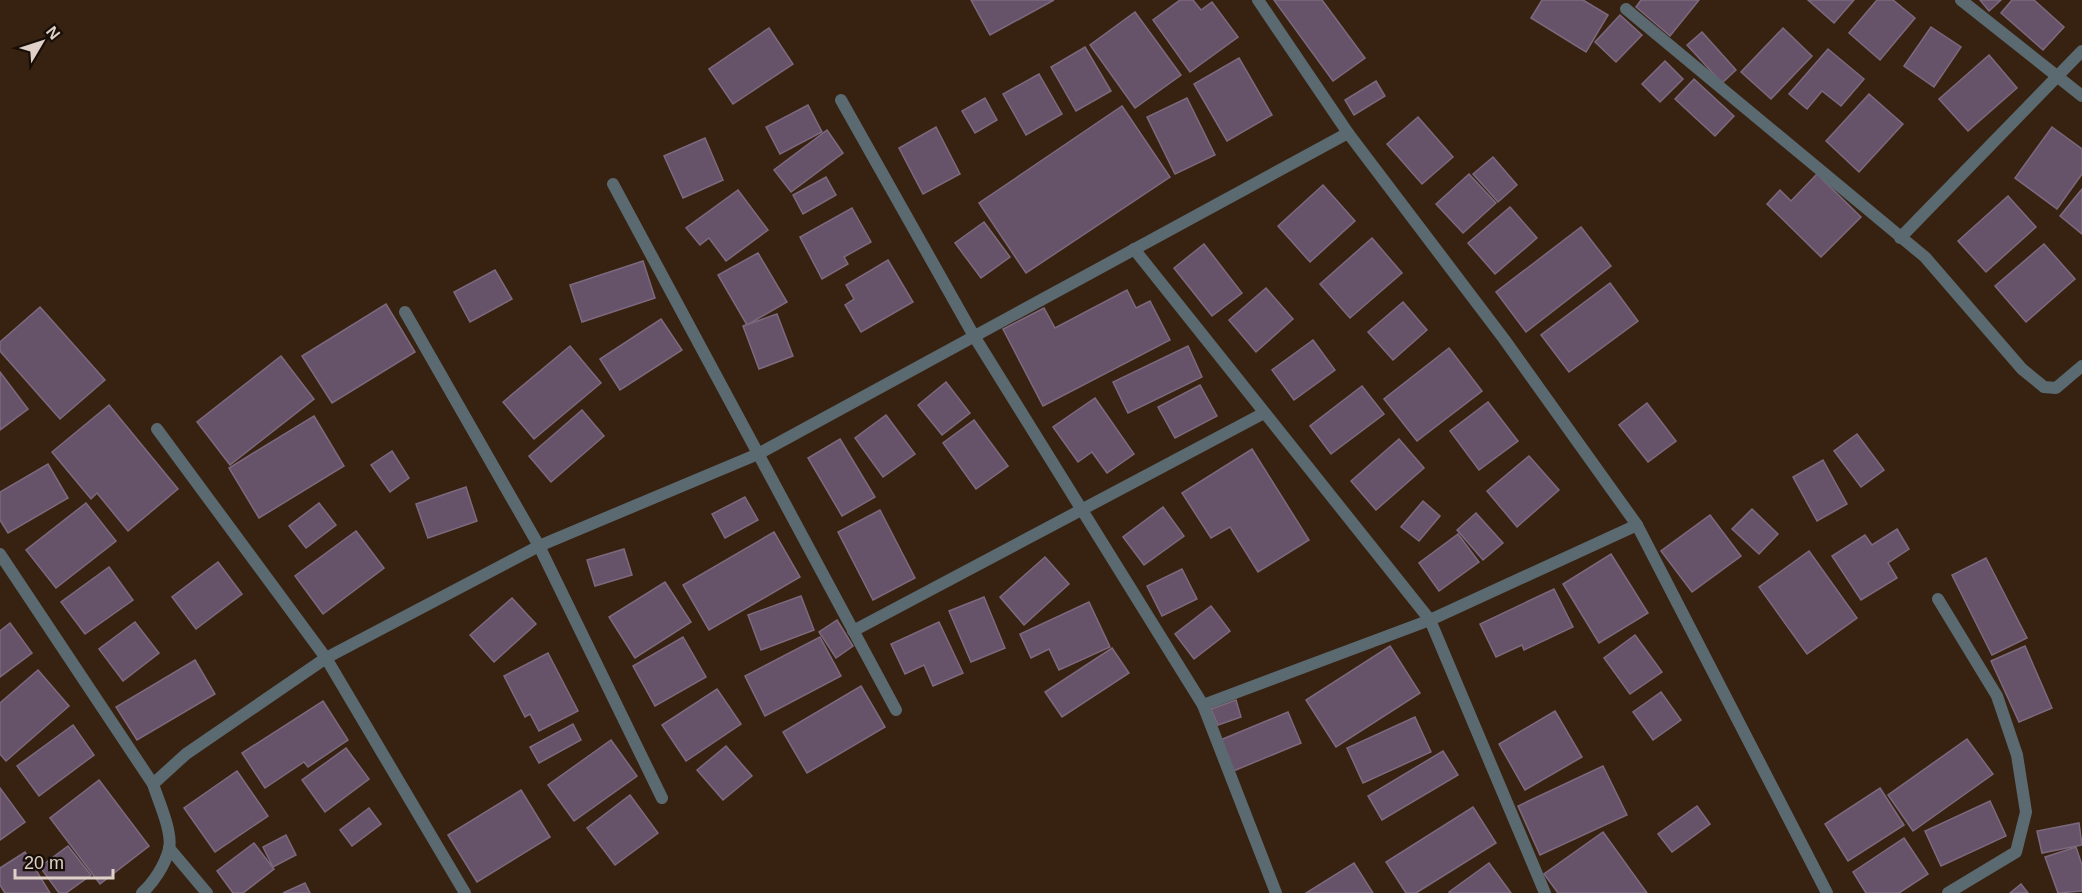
<svg xmlns="http://www.w3.org/2000/svg" width="2082" height="893" font-family="Helvetica,sans-serif">
<style>
.building{fill:#675369;stroke:#7d697e;stroke-width:1.5}
.lines{fill:none;stroke-linecap:round;stroke-linejoin:round}
.minor{stroke:#5a6a70;stroke-width:12}
</style>
<rect width="100%" height="100%" fill="#372212"/>
<g class="building">
<polygon points="971,0 1054,0 990,35"/>
<polygon points="1180,0 1193,0 1201,10 1212,2 1238,37 1190,72 1153,20"/>
<polygon points="1274,0 1322,0 1365,58 1333,81"/>
<polygon points="1542,0 1583,0 1608,15 1586,52 1531,18"/>
<polygon points="1641,0 1699,0 1670,36 1636,7"/>
<polygon points="1808,0 1854,0 1834,23"/>
<polygon points="1877,0 1893,0 1915,18 1880,60 1849,33"/>
<polygon points="1980,0 2001,0 1989,11"/>
<polygon points="2012,0 2034,0 2064,27 2043,50 2001,13"/>
<polygon points="1135,12 1181,75 1135,108 1090,45"/>
<polygon points="1620,15 1642,35 1616,62 1595,42"/>
<polygon points="1931,27 1961,47 1934,87 1904,66"/>
<polygon points="769,28 793,64 733,104 709,69"/>
<polygon points="1783,28 1812,56 1771,99 1741,72"/>
<polygon points="1702,32 1736,70 1722,83 1687,45"/>
<polygon points="1085,47 1111,91 1076,111 1051,67"/>
<polygon points="1828,49 1864,79 1841,106 1822,91 1807,109 1789,94"/>
<polygon points="1989,55 2017,88 1968,131 1939,99"/>
<polygon points="1239,58 1272,115 1227,141 1194,84"/>
<polygon points="1665,61 1683,79 1660,102 1642,84"/>
<polygon points="1039,74 1062,114 1026,135 1003,94"/>
<polygon points="1694,79 1734,116 1715,136 1675,99"/>
<polygon points="1376,81 1385,96 1354,115 1345,100"/>
<polygon points="1869,94 1903,124 1859,172 1826,141"/>
<polygon points="985,98 997,120 975,133 962,111"/>
<polygon points="1187,98 1215,155 1175,174 1147,117"/>
<polygon points="808,105 822,132 780,154 766,127"/>
<polygon points="1122,106 1170,177 1026,273 979,203"/>
<polygon points="1418,117 1453,157 1422,184 1387,144"/>
<polygon points="936,127 960,174 923,194 899,148"/>
<polygon points="2052,127 2082,149 2082,174 2057,209 2015,178"/>
<polygon points="827,130 843,153 791,192 774,170"/>
<polygon points="705,138 723,180 683,198 664,156"/>
<polygon points="1493,157 1517,185 1498,202 1473,174"/>
<polygon points="1469,174 1496,203 1463,233 1436,204"/>
<polygon points="1817,174 1861,217 1821,257 1767,204 1780,190 1791,201"/>
<polygon points="826,177 836,195 803,214 793,195"/>
<polygon points="1323,185 1355,221 1310,262 1278,226"/>
<polygon points="2082,189 2082,234 2060,216"/>
<polygon points="738,190 768,230 726,261 709,238 700,245 686,228"/>
<polygon points="2008,196 2036,227 1986,272 1958,241"/>
<polygon points="1510,207 1537,238 1495,274 1468,243"/>
<polygon points="852,208 871,242 844,257 848,264 822,279 800,237"/>
<polygon points="984,222 1010,257 981,278 955,243"/>
<polygon points="1581,227 1611,266 1526,332 1496,292"/>
<polygon points="1372,238 1402,273 1350,318 1320,284"/>
<polygon points="1204,244 1242,293 1212,316 1174,268"/>
<polygon points="2044,244 2075,279 2026,322 1995,286"/>
<polygon points="758,253 787,302 747,325 718,275"/>
<polygon points="888,260 913,302 861,332 845,305 854,299 846,285"/>
<polygon points="643,261 655,298 582,322 570,285"/>
<polygon points="495,270 512,299 470,322 454,292"/>
<polygon points="1610,283 1638,321 1569,372 1541,335"/>
<polygon points="1266,288 1293,319 1256,352 1229,320"/>
<polygon points="1127,290 1136,308 1150,301 1170,340 1043,406 1003,329 1044,308 1055,328"/>
<polygon points="1403,302 1427,330 1393,360 1368,332"/>
<polygon points="386,304 415,352 332,403 302,356"/>
<polygon points="40,307 105,380 60,419 0,351 0,342"/>
<polygon points="777,314 793,356 759,369 743,326"/>
<polygon points="661,319 682,350 620,390 600,359"/>
<polygon points="1313,340 1335,370 1294,400 1272,370"/>
<polygon points="570,346 601,383 534,439 503,402"/>
<polygon points="1188,346 1202,377 1128,413 1113,382"/>
<polygon points="1449,348 1482,391 1417,441 1384,399"/>
<polygon points="281,356 314,399 230,465 197,422"/>
<polygon points="0,372 28,409 0,430"/>
<polygon points="946,382 970,413 942,435 918,405"/>
<polygon points="1200,385 1217,416 1175,438 1158,407"/>
<polygon points="1362,386 1384,414 1331,454 1310,426"/>
<polygon points="1095,398 1134,454 1107,473 1092,452 1078,462 1053,427"/>
<polygon points="1488,402 1518,441 1479,470 1450,431"/>
<polygon points="1647,403 1676,441 1648,462 1619,425"/>
<polygon points="109,405 178,489 128,531 97,493 91,499 52,452"/>
<polygon points="582,410 604,436 551,482 529,456"/>
<polygon points="886,415 915,454 883,477 855,438"/>
<polygon points="314,416 344,466 259,518 229,468"/>
<polygon points="974,420 1008,466 976,489 943,443"/>
<polygon points="1857,434 1884,470 1861,487 1834,451"/>
<polygon points="840,439 875,497 842,516 808,458"/>
<polygon points="1399,439 1424,468 1376,510 1351,481"/>
<polygon points="1252,449 1309,540 1258,572 1230,527 1211,538 1182,493"/>
<polygon points="392,451 409,478 390,492 371,465"/>
<polygon points="1529,456 1559,490 1517,527 1487,491"/>
<polygon points="1823,460 1847,504 1817,521 1793,477"/>
<polygon points="48,464 68,498 8,533 0,520 0,492"/>
<polygon points="466,487 477,521 428,538 416,504"/>
<polygon points="745,497 758,520 725,538 712,514"/>
<polygon points="1423,501 1440,516 1419,541 1401,527"/>
<polygon points="86,503 116,541 56,588 26,550"/>
<polygon points="319,503 336,525 306,548 289,526"/>
<polygon points="1163,507 1184,536 1144,565 1123,537"/>
<polygon points="1752,509 1778,534 1759,554 1732,529"/>
<polygon points="880,510 915,578 873,600 838,532"/>
<polygon points="1476,513 1503,543 1483,560 1457,530"/>
<polygon points="1710,515 1741,556 1692,592 1661,551"/>
<polygon points="1897,529 1909,549 1888,563 1897,578 1861,600 1832,556 1865,535 1872,545"/>
<polygon points="356,531 384,568 323,614 295,576"/>
<polygon points="774,532 800,577 709,630 683,585"/>
<polygon points="1458,534 1479,562 1439,591 1419,563"/>
<polygon points="624,549 632,575 595,586 587,560"/>
<polygon points="1809,551 1857,618 1807,654 1759,587"/>
<polygon points="1611,554 1648,613 1599,643 1563,584"/>
<polygon points="1045,557 1069,584 1024,625 1000,597"/>
<polygon points="1986,558 2027,638 1992,655 1952,575"/>
<polygon points="218,562 242,594 196,629 172,597"/>
<polygon points="109,567 133,600 85,634 61,602"/>
<polygon points="1182,569 1197,599 1162,616 1147,586"/>
<polygon points="665,582 691,622 635,658 609,617"/>
<polygon points="1554,589 1573,627 1524,650 1522,645 1496,657 1480,624"/>
<polygon points="801,596 814,630 761,650 748,615"/>
<polygon points="984,597 1005,648 971,662 949,611"/>
<polygon points="512,598 536,624 494,662 470,635"/>
<polygon points="1089,602 1110,647 1059,670 1049,649 1031,658 1020,634"/>
<polygon points="1211,606 1230,631 1194,659 1175,634"/>
<polygon points="837,620 853,646 836,658 819,632"/>
<polygon points="135,622 159,653 123,681 99,649"/>
<polygon points="939,622 963,673 933,686 924,665 905,674 891,644"/>
<polygon points="10,623 32,653 0,677 0,631"/>
<polygon points="1635,635 1662,672 1630,694 1604,658"/>
<polygon points="683,637 706,677 655,706 633,666"/>
<polygon points="820,637 841,676 765,716 745,676"/>
<polygon points="1390,646 1420,693 1336,747 1306,700"/>
<polygon points="2025,646 2052,708 2019,722 1991,661"/>
<polygon points="1112,648 1129,673 1062,717 1045,692"/>
<polygon points="548,653 578,711 539,731 530,714 525,717 504,676"/>
<polygon points="195,660 215,694 137,740 116,707"/>
<polygon points="38,670 69,706 6,761 0,754 0,703"/>
<polygon points="861,686 885,727 807,773 783,732"/>
<polygon points="717,689 741,724 686,761 662,725"/>
<polygon points="1661,692 1681,720 1653,740 1633,712"/>
<polygon points="1236,700 1241,717 1218,725 1211,709"/>
<polygon points="323,701 348,740 308,767 304,762 265,788 242,753"/>
<polygon points="1555,711 1582,757 1525,790 1499,744"/>
<polygon points="1288,712 1301,743 1231,772 1218,741"/>
<polygon points="1415,717 1431,752 1363,783 1347,748"/>
<polygon points="573,724 581,740 539,763 530,747"/>
<polygon points="73,725 94,755 39,796 17,766"/>
<polygon points="1967,739 1993,774 1913,831 1888,795"/>
<polygon points="611,740 637,776 574,821 548,785"/>
<polygon points="726,746 752,776 723,800 697,770"/>
<polygon points="346,748 369,779 325,812 302,780"/>
<polygon points="1443,751 1458,775 1382,820 1368,796"/>
<polygon points="1603,766 1627,815 1540,855 1518,806"/>
<polygon points="237,771 268,816 215,852 184,808"/>
<polygon points="99,780 149,846 100,884 50,818"/>
<polygon points="0,788 25,822 0,840"/>
<polygon points="1880,788 1904,825 1848,861 1825,824"/>
<polygon points="521,790 550,837 477,882 448,835"/>
<polygon points="630,795 658,833 615,865 587,828"/>
<polygon points="1990,801 2006,836 1941,866 1925,831"/>
<polygon points="1697,806 1710,824 1672,852 1658,834"/>
<polygon points="1473,807 1496,843 1416,893 1406,893 1386,862"/>
<polygon points="369,808 381,824 352,846 340,830"/>
<polygon points="2079,823 2082,845 2042,853 2037,831"/>
<polygon points="1603,832 1647,893 1558,893 1544,874"/>
<polygon points="286,835 296,855 273,867 263,847"/>
<polygon points="1904,838 1928,874 1899,893 1866,893 1853,872"/>
<polygon points="254,843 274,869 243,893 233,893 217,871"/>
<polygon points="68,846 91,875 66,893 59,893 40,867"/>
<polygon points="2076,847 2082,865 2082,891 2058,893 2045,857"/>
<polygon points="25,852 50,893 5,893 0,885 0,868"/>
<polygon points="1354,863 1373,893 1306,893"/>
<polygon points="1489,863 1511,893 1450,893 1449,892"/>
<polygon points="305,883 310,893 283,893"/>
<polygon points="2021,884 2028,893 2010,893"/>
</g>
<g class="lines">
<g class="minor">
<polyline points="1258,0 1348,133 1504,339 1637,525 1827,893"/>
<polyline points="1961,0 2082,96"/>
<polyline points="1626,9 1925,257 2022,369 2044,387 2056,388 2082,366"/>
<polyline points="841,100 974,336 1203,705 1430,620 1637,525"/>
<polyline points="613,184 896,710"/>
<polyline points="1900,238 2082,51"/>
<polyline points="1134,249 1430,620 1545,893"/>
<polyline points="405,312 539,546 662,798"/>
<polyline points="157,429 326,658 465,893"/>
<polyline points="0,554 153,784"/>
<polyline points="1938,599 1997,696 2017,755 2026,812 2016,852 1948,893"/>
<polyline points="853,631 1264,413"/>
<polyline points="1203,705 1276,893"/>
<polyline points="169,848 207,893"/>
<path d="M142 893C154 882 165 865 169 849 173 832 158 800 153 784L186 754 326 658 539 546 758 454 1348 133"/>
</g>
</g>
<g transform="translate(42 42) rotate(51)" stroke="#170e07" stroke-width="4.5" paint-order="stroke">
<path d="M0-4.5L10 22L0 15L-10 22Z" fill="#e0d1c8"/>
<text y="-9" font-size="16" font-weight="bold" text-anchor="middle" fill="#e0d1c8">N</text>
</g>
<path d="M15 869v9h98v-9" fill="none" stroke="#e0d1c8" stroke-width="3"/>
<text x="24" y="869" font-size="18" fill="#e0d1c8" stroke="#170e07" stroke-width="4.5" paint-order="stroke">20 m</text>
</svg>
